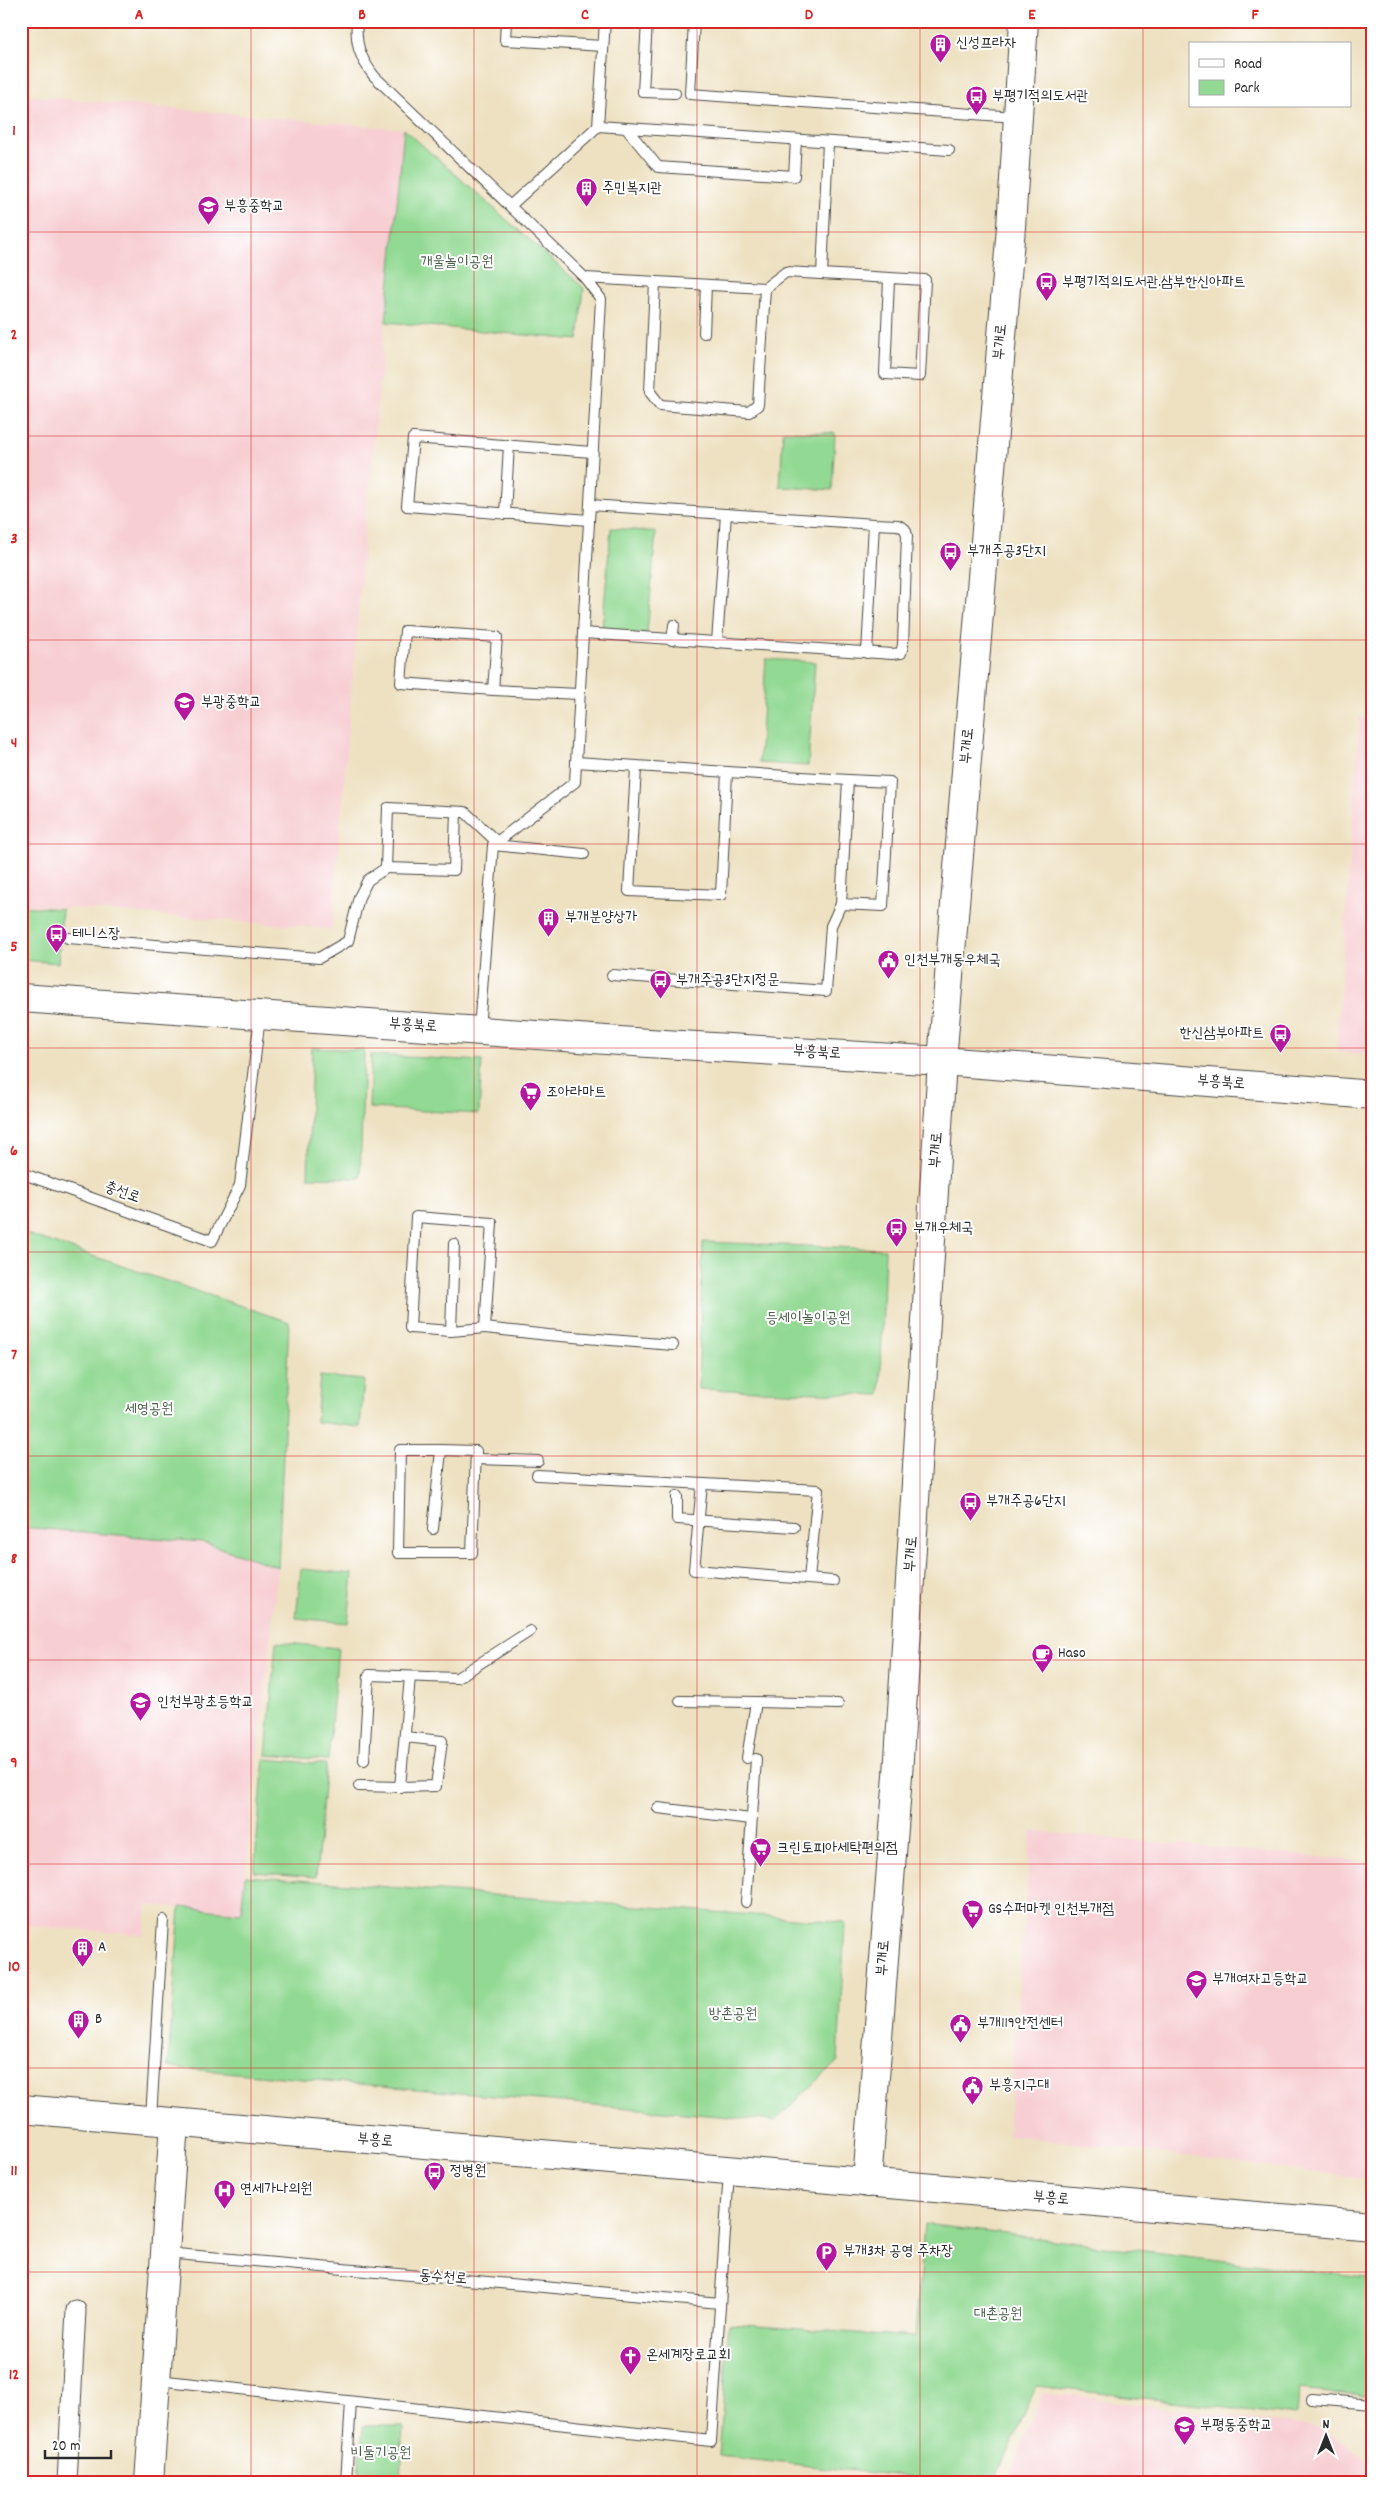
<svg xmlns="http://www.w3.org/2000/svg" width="1394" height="2503" font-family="Dekko,'Poor Story',sans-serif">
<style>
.built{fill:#f7cfd3}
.green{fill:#92d993;stroke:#5e825f}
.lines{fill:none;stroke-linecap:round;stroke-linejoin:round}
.lane-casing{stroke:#484642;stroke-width:12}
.street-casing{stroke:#484642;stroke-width:21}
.secondary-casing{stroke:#484642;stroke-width:30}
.lane{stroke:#fff;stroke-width:10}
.street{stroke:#fff;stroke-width:19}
.secondary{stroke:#fff;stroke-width:28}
.grid{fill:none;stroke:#d62828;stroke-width:1;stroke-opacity:0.55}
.labels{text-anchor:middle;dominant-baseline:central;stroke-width:4;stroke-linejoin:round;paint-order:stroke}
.poi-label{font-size:15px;fill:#2b2b2b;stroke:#fff;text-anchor:start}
.park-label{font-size:15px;fill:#4a5f4a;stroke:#fff}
.street-label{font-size:15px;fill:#2b2b2b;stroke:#fff}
.neatline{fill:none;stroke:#d62828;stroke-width:2}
.grid-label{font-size:16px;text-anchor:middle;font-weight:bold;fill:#d62828}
</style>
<rect width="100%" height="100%" fill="#fff"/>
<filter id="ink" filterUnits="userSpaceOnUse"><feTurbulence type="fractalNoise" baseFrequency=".02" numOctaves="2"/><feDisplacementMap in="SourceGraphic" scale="10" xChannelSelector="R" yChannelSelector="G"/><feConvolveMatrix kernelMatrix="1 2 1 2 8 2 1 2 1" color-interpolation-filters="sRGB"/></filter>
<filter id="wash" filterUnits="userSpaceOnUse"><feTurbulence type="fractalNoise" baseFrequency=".0096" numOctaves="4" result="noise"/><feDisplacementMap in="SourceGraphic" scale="20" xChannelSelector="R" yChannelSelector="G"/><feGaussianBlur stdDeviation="1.12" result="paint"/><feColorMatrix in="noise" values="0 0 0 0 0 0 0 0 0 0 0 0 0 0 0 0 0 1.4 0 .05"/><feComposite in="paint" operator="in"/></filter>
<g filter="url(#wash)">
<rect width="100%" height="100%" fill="#eee1c1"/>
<g class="built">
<polygon points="21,95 404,129 364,541 332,929 21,904"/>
<polygon points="1360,718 1373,719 1373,1054 1336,1052"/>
<polygon points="21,1527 202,1542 278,1567 241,1913 147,1905 144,1935 21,1925"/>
<polygon points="1031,1831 1373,1862 1373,2179 1008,2135"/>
<polygon points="1043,2392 1320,2427 1373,2463 1373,2482 1007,2482"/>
</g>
<g class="green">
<polygon points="404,129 584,288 578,340 386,322"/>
<polygon points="783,431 835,433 832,490 780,487"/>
<polygon points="611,528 656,532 647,634 602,630"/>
<polygon points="766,659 815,662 808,766 759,763"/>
<polygon points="21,906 62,909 58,963 21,960"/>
<polygon points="312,1048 364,1050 360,1178 308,1177"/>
<polygon points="371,1055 482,1061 479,1114 369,1108"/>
<polygon points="21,1232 289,1322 278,1567 202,1542 21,1527"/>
<polygon points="703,1242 885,1249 880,1395 698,1389"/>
<polygon points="320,1376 364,1380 360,1427 316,1422"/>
<polygon points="301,1569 353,1574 348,1623 296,1618"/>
<polygon points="276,1642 338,1648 328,1760 266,1755"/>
<polygon points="264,1759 326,1764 316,1877 254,1872"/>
<polygon points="245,1876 845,1922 838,2061 775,2121 168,2067 180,1907 241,1913"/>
<polygon points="924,2224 1373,2279 1373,2396 1299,2389 1297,2415 1037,2386 994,2482 955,2482 719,2456 729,2324 915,2337"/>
<polygon points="363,2426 403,2426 400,2482 359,2482"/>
</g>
</g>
<g filter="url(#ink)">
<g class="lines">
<defs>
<g id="lane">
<path d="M357 21C355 44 360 58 374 76L585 278"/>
<polyline points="506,21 505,40 603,46"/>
<polyline points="647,21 643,92 675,93"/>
<polyline points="694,21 690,94 1016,117"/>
<polyline points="598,126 949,150"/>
<polyline points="626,128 658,167 794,176 796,140"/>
<polyline points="511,205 598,126 605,21"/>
<polyline points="822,274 828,142"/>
<polyline points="655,282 650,392 660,405 749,412 758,405 765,288"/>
<polyline points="704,333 706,285"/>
<polyline points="505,514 509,445"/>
<polyline points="589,520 407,506 413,438 592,452"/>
<polygon points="405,631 497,637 493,690 401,683"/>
<polyline points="583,633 892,654 901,653 903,645 907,535 905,529 898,525 874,524 590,505"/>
<polyline points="672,640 674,625"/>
<polyline points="717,643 726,514"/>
<polyline points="867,653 874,524"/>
<polyline points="493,690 579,694"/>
<polyline points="576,762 848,780"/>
<polyline points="636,768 629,891 721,895 727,773"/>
<polyline points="456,812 454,870 386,868 388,808 465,812 497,842"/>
<polyline points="493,845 584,854"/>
<polyline points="68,938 319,958 348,941 359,897 368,880 386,868"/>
<polyline points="612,975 826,991 831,926 841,904 883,906 890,782 848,780 841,904"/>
<polyline points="479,1030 493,845 575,782 601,299 585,278 765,288 786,272 925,280 920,376 885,374 889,279"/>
<polyline points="21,1173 212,1241 240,1185 260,1016"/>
<polygon points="416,1217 492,1223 485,1328 451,1331 410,1328"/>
<polyline points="485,1328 548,1335 673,1345"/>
<polyline points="451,1331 454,1244"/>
<polyline points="476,1459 538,1461"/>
<polyline points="537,1475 818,1490 809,1579"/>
<polyline points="702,1484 694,1570 833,1581"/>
<polyline points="677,1496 677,1519 794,1527"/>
<polyline points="433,1529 441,1450 476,1451 472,1553 398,1553 400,1450 441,1450"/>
<polyline points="680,1701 756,1702 747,1758"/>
<polyline points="756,1702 838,1704"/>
<polyline points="405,1737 442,1741 436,1786 400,1787 410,1677"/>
<polyline points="364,1760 369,1675 457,1678 530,1631"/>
<polyline points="359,1786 400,1787"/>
<polyline points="658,1808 751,1819"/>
<polyline points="746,1902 756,1759"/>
<polyline points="151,2118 163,1920"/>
<polyline points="166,2253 720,2303"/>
<polyline points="158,2380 711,2441 729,2172"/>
<polyline points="1312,2399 1373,2404"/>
<polyline points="346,2482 351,2402"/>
</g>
<polyline id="street" points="67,2482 76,2310"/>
<g id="secondary">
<polyline points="21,998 648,1043 942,1061 1373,1095"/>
<polyline points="21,2109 1373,2226"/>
<polyline points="867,2183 898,1775 942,1061 1011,227 1024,21"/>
<polyline points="149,2482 174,2124"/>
</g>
</defs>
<use href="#lane" class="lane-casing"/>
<use href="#street" class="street-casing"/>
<use href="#secondary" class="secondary-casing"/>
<use href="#lane" class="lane"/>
<use href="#street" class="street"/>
<use href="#secondary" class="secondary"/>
</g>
</g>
<path class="grid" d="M251 21V2482M474 21V2482M697 21V2482M920 21V2482M1143 21V2482M21 232H1373M21 436H1373M21 640H1373M21 844H1373M21 1048H1373M21 1252H1373M21 1456H1373M21 1660H1373M21 1864H1373M21 2068H1373M21 2272H1373"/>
<defs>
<symbol id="building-pin" viewBox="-11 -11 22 30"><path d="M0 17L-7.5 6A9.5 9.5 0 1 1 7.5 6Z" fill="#b5179e" stroke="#fff"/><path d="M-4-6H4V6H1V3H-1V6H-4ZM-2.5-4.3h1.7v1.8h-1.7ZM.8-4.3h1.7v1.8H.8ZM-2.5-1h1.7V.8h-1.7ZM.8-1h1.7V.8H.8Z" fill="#fff"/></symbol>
<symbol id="bus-pin" viewBox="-11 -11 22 30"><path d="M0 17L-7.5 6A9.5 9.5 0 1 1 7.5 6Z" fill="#b5179e" stroke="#fff"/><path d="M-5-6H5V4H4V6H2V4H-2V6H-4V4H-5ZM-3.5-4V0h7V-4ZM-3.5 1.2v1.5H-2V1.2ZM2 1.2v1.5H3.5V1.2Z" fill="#fff"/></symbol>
<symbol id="school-pin" viewBox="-11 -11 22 30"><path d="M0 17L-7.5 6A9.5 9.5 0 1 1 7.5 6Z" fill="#b5179e" stroke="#fff"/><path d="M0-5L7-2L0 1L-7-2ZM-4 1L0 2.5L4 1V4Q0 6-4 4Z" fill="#fff"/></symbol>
<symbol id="civic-pin" viewBox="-11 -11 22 30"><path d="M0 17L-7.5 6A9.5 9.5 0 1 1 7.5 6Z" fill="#b5179e" stroke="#fff"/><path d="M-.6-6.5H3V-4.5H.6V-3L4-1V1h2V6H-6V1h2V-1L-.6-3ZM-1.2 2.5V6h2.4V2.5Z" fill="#fff"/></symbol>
<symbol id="supermarket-pin" viewBox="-11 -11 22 30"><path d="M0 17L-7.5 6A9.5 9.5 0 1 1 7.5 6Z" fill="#b5179e" stroke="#fff"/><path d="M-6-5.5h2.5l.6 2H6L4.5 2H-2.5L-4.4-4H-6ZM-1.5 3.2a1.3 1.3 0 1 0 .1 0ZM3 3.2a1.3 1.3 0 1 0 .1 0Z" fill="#fff"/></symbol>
<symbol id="cafe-pin" viewBox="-11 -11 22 30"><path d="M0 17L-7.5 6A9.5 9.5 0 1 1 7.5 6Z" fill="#b5179e" stroke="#fff"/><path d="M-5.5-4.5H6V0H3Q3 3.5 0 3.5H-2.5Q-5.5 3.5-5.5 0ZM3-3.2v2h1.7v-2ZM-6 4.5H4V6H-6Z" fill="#fff"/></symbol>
<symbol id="hospital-pin" viewBox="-11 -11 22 30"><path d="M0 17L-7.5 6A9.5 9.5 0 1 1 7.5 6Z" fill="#b5179e" stroke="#fff"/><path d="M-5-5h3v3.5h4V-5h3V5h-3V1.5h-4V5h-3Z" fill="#fff"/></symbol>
<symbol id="parking-pin" viewBox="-11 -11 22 30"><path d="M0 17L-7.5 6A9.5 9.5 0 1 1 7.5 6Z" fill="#b5179e" stroke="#fff"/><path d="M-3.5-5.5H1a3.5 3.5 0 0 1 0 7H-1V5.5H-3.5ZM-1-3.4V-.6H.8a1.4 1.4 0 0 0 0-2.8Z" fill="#fff"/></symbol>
<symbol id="church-pin" viewBox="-11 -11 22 30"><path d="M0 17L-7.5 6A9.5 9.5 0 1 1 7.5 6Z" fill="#b5179e" stroke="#fff"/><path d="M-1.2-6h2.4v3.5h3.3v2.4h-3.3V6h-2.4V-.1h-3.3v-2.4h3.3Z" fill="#fff"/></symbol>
</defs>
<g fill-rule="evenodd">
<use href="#building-pin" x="928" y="32" width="25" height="34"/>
<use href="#bus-pin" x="964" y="84" width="25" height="34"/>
<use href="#building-pin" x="574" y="176" width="25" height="34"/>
<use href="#school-pin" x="196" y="194" width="25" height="34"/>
<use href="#bus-pin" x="1034" y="270" width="25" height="34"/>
<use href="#bus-pin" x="938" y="540" width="25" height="34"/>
<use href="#school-pin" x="172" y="690" width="25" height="34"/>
<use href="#building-pin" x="536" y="906" width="25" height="34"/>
<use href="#bus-pin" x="44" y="922" width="25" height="34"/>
<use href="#civic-pin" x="876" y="948" width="25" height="34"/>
<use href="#bus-pin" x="648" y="968" width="25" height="34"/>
<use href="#bus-pin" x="1268" y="1022" width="25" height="34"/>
<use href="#supermarket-pin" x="518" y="1080" width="25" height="34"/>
<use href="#bus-pin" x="884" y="1216" width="25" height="34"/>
<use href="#bus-pin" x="958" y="1490" width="25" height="34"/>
<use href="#cafe-pin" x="1030" y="1642" width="25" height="34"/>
<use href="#school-pin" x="128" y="1690" width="25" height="34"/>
<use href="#supermarket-pin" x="748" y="1836" width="25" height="34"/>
<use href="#supermarket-pin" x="960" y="1898" width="25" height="34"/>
<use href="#building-pin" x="70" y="1936" width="25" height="34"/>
<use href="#school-pin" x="1184" y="1968" width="25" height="34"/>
<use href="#building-pin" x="66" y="2008" width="25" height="34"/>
<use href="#civic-pin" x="948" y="2012" width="25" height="34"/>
<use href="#civic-pin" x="960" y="2074" width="25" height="34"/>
<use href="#bus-pin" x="422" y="2160" width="25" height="34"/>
<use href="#hospital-pin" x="212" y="2178" width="25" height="34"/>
<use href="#parking-pin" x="814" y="2240" width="25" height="34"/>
<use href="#church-pin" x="618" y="2344" width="25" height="34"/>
<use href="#school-pin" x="1172" y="2414" width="25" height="34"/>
</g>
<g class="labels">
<g class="poi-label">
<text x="956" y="44">신성프라자</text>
<text x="992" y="97">부평기적의도서관</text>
<text x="602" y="189">주민복지관</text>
<text x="224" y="207">부흥중학교</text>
<text x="1062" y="283">부평기적의도서관.삼부한신아파트</text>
<text x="967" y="552">부개주공3단지</text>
<text x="201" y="703">부광중학교</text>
<text x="565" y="918">부개분양상가</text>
<text x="72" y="935">테니스장</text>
<text x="904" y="961">인천부개동우체국</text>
<text x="676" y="981">부개주공3단지정문</text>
<text x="1264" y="1034" text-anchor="end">한신삼부아파트</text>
<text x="546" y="1093">조아라마트</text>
<text x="913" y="1229">부개우체국</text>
<text x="986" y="1502">부개주공6단지</text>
<text x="1058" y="1654">Haso</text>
<text x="157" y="1703">인천부광초등학교</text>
<text x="777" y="1849">크린토피아세탁편의점</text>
<text x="988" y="1910">GS수퍼마켓 인천부개점</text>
<text x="98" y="1948">A</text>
<text x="1212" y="1980">부개여자고등학교</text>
<text x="95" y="2020">B</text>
<text x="977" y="2024">부개119안전센터</text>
<text x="989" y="2086">부흥지구대</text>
<text x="450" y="2172">정병원</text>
<text x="240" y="2190">연세가나의원</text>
<text x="843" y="2252">부개3차 공영 주차장</text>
<text x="646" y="2356">온세계장로교회</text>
<text x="1200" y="2426">부평동중학교</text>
</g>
<g class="park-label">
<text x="457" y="263">개울놀이공원</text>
<text x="808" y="1319">등세이놀이공원</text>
<text x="149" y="1410">세영공원</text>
<text x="733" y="2015">방촌공원</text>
<text x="998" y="2315">대촌공원</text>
<text x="381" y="2454">비둘기공원</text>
</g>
<g class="street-label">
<text transform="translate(1001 342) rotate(-85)">부개로</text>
<text transform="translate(968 746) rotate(-85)">부개로</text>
<text transform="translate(413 1026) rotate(4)">부흥북로</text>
<text transform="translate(817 1053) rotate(4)">부흥북로</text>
<text transform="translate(1221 1083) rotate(5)">부흥북로</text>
<text transform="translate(937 1150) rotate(-86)">부개로</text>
<text transform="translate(122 1193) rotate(20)">충선로</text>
<text transform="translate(912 1554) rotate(-86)">부개로</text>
<text transform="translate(884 1958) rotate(-86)">부개로</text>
<text transform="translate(375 2141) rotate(5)">부흥로</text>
<text transform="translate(1051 2199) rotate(5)">부흥로</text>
<text transform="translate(443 2278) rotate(5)">동수천로</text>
</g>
</g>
<rect width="1394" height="2503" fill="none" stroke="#fff" stroke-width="55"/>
<rect x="1189" y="42" width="162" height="65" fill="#ffffff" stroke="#aaaaaa"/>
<rect x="1199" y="59" width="25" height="8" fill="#ffffff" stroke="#aaaaaa"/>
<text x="1234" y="68" font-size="15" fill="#2b2b2b">Road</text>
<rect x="1199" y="80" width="25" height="15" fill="#92d993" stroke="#aaaaaa"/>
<text x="1234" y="92" font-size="15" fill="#2b2b2b">Park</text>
<g transform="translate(1326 2436)" stroke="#ffffff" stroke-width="4" paint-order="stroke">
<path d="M0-4L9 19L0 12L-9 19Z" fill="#2b2b2b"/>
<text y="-8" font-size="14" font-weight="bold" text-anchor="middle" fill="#2b2b2b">N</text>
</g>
<path d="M45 2450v8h66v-8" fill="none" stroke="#2b2b2b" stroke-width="2.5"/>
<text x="52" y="2450" font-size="15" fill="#2b2b2b" stroke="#ffffff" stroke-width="4" paint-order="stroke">20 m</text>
<rect x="28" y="28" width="1338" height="2448" class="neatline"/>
<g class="grid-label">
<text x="139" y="19">A</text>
<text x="362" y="19">B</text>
<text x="585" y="19">C</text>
<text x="809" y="19">D</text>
<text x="1032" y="19">E</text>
<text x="1255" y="19">F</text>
<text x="14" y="135">1</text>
<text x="14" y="339">2</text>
<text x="14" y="543">3</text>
<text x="14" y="747">4</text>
<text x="14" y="951">5</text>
<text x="14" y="1155">6</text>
<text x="14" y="1359">7</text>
<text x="14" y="1563">8</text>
<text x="14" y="1767">9</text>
<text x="14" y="1971">10</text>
<text x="14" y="2175">11</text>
<text x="14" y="2379">12</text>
</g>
</svg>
